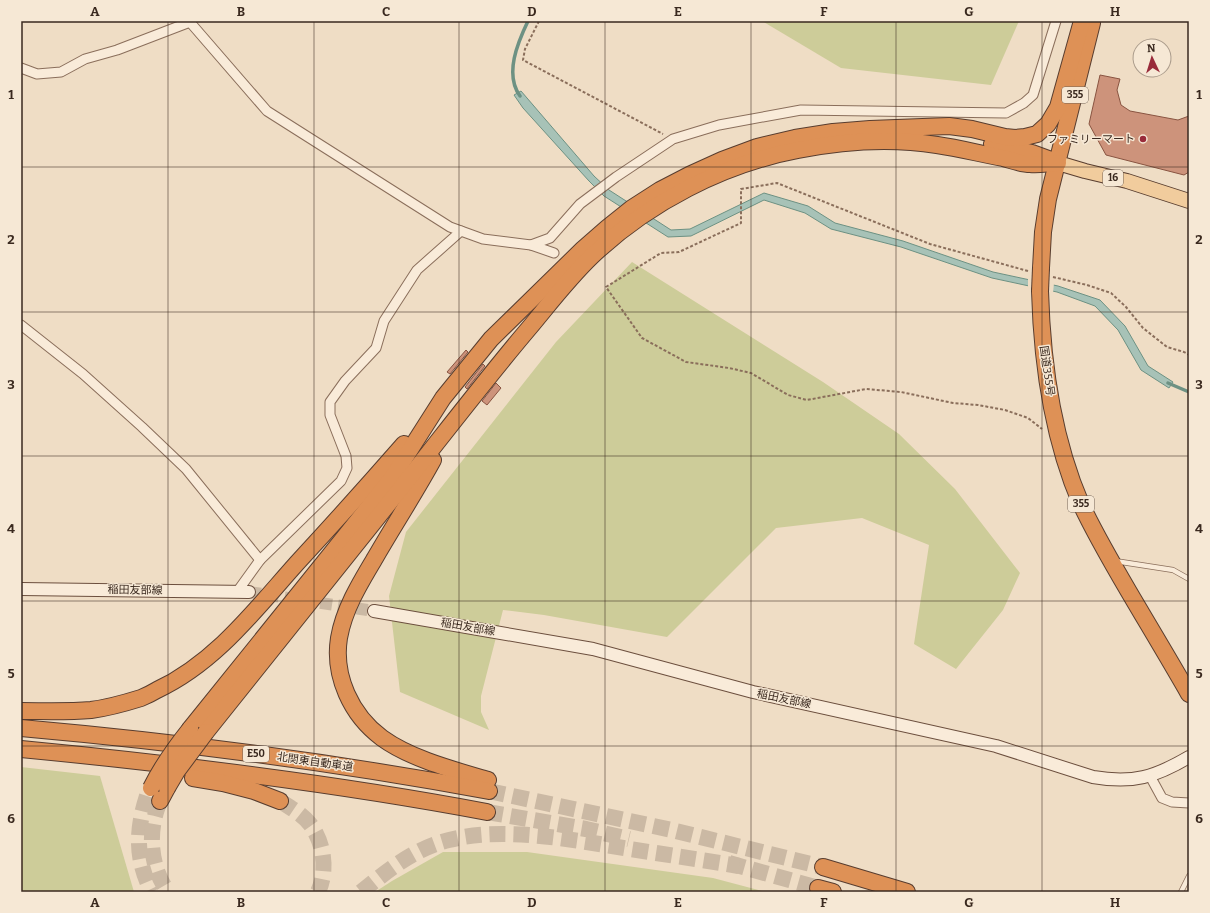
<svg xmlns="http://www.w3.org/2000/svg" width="1210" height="913" font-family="Bitter,'Noto Sans JP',serif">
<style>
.green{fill:#cdcc99}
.water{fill:#a7c2b7;stroke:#6d9183}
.pier{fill:#efddc5}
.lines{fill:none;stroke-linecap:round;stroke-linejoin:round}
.stream{stroke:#6d9183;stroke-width:3.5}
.building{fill:#cd937b;stroke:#895441}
.secondary-tunnel{stroke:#cbb9a4;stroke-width:12;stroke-dasharray:12 6;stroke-linecap:butt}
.highway-tunnel{stroke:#cbb9a4;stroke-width:16;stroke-dasharray:16 8;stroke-linecap:butt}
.lane-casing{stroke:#8a6e5b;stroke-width:6}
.street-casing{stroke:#8a6e5b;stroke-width:11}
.secondary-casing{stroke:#6c4f3e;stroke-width:14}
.primary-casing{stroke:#583d2f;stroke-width:16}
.highway-casing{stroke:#583d2f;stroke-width:18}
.path{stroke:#8a6e5b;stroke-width:2;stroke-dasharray:3 2;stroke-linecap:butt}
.lane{stroke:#f9ebd9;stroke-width:4.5}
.street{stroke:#f9ebd9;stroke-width:9}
.secondary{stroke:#f9ebd9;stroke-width:12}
.primary{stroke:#f1cc9d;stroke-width:14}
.highway{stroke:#de9156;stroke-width:16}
.highway-bridge-casing{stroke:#583d2f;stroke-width:18;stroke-linecap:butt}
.highway-bridge{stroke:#de9156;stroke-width:16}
.grid{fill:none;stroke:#3a291f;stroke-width:1;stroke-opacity:0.55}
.poi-dot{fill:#992b3a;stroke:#f6e8d5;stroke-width:1.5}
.labels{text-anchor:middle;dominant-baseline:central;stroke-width:3;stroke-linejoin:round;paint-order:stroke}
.shield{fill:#f6e8d5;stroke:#726256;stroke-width:1}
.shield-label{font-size:10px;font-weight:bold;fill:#3a291f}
.poi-label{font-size:11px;fill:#3a291f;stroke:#f6e8d5;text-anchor:end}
.street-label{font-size:11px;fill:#3a291f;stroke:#f6e8d5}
.neatline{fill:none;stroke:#3a291f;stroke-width:1.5}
.grid-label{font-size:13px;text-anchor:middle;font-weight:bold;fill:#3a291f}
</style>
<rect width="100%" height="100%" fill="#efddc5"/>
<g class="green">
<polygon points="762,21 1019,21 991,85 841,68"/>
<polygon points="632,262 823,382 899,434 955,489 1020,573 1003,610 956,669 914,644 929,545 862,518 776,528 667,637 544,615 503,610 481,696 481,712 489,730 400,692 389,596 406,532 556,342"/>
<polygon points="21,767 100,776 134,892 21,892"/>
<polygon points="443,852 527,852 713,878 766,892 375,892 392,881"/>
</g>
<polygon class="water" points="521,91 594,176 609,190 671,230 690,229 764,193 808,206 835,223 903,241 993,272 1058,286 1100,300 1125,326 1148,366 1173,382 1169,388 1141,370 1118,330 1095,306 1057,292 992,278 901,247 831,229 805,213 764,200 691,236 668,237 604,196 589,181 523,108 514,95"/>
<polygon class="pier" points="1028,277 1054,283 1053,293 1028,288"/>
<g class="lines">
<g class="stream">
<path d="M520 96C504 74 518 42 528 21"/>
<polyline points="1168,383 1189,392"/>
</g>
</g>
<g class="building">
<polygon points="1100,75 1120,79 1117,90 1121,105 1130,111 1178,120 1189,116 1189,172 1184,175 1106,155 1089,124"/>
<polygon points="466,350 468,352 450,374 447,372"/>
<polygon points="483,364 485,366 467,389 465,387"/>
<polygon points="496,383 501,388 487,405 482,401"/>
</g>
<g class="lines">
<polyline class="secondary-tunnel" points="249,592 374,611"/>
<g class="highway-tunnel">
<polyline points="489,791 672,830 823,867"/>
<path d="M147 796C136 830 135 859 152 892"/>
<path d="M160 801C158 806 156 811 155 816 148 842 153 871 168 892"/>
<path d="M280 801C291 808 302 814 310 824 324 842 328 871 318 892"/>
<polyline points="487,812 586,829 629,839"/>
<polyline points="729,863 818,888"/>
<path d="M361 892C387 871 415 848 449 840 500 827 561 838 612 846 654 853 697 859 739 866"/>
</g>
<defs>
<g id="lane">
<polyline points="1115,561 1173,570 1189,579"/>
<polyline points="1181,892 1189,876"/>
</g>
<g id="street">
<polyline points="189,21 267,111 450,227 483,239 531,245 554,253"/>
<polyline points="21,68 37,74 61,72 85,59 117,50 190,22"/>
<polyline points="531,245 550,238 580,204 616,177 673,139 719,125 801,110 1006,113 1024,103 1033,95 1056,21"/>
<polyline points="21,325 83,374 142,427 186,469 260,560"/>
<polyline points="237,592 260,560 341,481 347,468 346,456 330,415 330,402 345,381 376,348 384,321 417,270 461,231"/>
<polyline points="1150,776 1162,798 1172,802 1189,803"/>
</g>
<g id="secondary">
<polyline points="21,589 249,592"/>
<path d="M374 611 593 649 753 692 996 746 1093 777C1133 784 1155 777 1189 757"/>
</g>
<polyline id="primary" points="1058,163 1085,171 1127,181 1189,201"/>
<g id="highway">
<polyline points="992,144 1032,153 1051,160"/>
<polyline points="1041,268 1043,232 1048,199 1092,23"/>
<path d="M1040 291C1042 363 1052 437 1081 504 1095 534 1112 563 1129 592 1149 626 1169 659 1189 694"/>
<path d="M433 460C415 493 394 525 375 558 360 583 344 609 339 638 333 676 351 715 382 738 411 759 454 770 488 780"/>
<path d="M21 711C44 711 67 712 91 710 107 708 125 703 141 698 146 696 152 693 157 690 215 663 255 610 297 563 333 524 369 484 404 444"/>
<path d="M21 728C178 742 334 762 489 791"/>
<polyline points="190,729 392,478 443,398 491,339 583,249 607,228 632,208 660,190 689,175 722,160 757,147 795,138 833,132 870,129 949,126 972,129 1005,137 1015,138 1025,137 1037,134 1048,124 1058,107 1082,21"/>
<path d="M206 732C271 651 336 570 401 488 444 434 485 380 530 327 550 303 569 278 592 256 648 203 723 164 798 150 843 141 892 138 937 145 959 148 981 154 1003 158 1011 160 1021 164 1030 164 1039 165 1049 163 1058 163"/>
<path d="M21 749C177 764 333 783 487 812"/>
<polyline points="193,778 223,783 254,791 280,801"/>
<polyline points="160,801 167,788"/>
<polyline points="823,867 907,892"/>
<polyline points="818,888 833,892"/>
</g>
</defs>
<use href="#lane" class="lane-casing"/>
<use href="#street" class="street-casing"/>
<use href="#secondary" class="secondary-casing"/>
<use href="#primary" class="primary-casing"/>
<use href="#highway" class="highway-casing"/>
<g class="path">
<polyline points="539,21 525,49 523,60 663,134"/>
<polyline points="1028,271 930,244 777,183 741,189 741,223 679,252 661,253 606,287 642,338 686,362 729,368 751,373 788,395 807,400 866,389 901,392 953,403 978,405 1005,410 1028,418 1042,429"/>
<polyline points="1053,277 1087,285 1111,293 1126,307 1143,328 1167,347 1184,352 1189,355"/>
</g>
<use href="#lane" class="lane"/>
<use href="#street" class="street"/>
<use href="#secondary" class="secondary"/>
<use href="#primary" class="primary"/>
<use href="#highway" class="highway"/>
<defs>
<g id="highway-bridge">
<polyline points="1040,291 1041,268"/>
<path d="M151 788C162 766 174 749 190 729"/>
<polyline points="167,788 177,771 206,732"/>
</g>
</defs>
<use href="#highway-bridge" class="highway-bridge-casing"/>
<use href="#highway-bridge" class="highway-bridge"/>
</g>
<path class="grid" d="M168 21V892M314 21V892M459 21V892M605 21V892M751 21V892M896 21V892M1042 21V892M21 167H1189M21 312H1189M21 456H1189M21 601H1189M21 746H1189"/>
<circle class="poi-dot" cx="1143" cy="139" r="4"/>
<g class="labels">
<g class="shield">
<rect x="1062" y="87" width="26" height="16" rx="3"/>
<rect x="1103" y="170" width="20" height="16" rx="3"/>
<rect x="1068" y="496" width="26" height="16" rx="3"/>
<rect x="243" y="746" width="26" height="16" rx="3"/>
</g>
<g class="shield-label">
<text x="1075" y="95">355</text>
<text x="1113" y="178">16</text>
<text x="1081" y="504">355</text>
<text x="256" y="754">E50</text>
</g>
<g class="poi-label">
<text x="1135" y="139">ファミリーマート</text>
</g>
<g class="street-label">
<text transform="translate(1047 371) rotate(82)">国道355号</text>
<text transform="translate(135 590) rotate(1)">稲田友部線</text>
<text transform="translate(468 627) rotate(10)">稲田友部線</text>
<text transform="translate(784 699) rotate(12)">稲田友部線</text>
<text transform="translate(315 762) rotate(8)">北関東自動車道</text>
</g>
</g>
<rect width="1210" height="913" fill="none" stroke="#f6e8d5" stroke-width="44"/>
<g transform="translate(1152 58) rotate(356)"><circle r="19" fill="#f6e8d5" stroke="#ab9c8c"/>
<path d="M0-3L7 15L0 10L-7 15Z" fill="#992b3a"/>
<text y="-6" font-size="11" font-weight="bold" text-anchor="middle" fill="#3a291f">N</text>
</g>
<rect x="22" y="22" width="1166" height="869" class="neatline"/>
<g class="grid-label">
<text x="95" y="16">A</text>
<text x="241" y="16">B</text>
<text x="386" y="16">C</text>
<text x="532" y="16">D</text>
<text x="678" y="16">E</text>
<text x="824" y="16">F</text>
<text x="969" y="16">G</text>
<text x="1115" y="16">H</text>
<text x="11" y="99">1</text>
<text x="1199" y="99">1</text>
<text x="11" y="244">2</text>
<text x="1199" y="244">2</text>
<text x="11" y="389">3</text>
<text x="1199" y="389">3</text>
<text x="11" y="533">4</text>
<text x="1199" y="533">4</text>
<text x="11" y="678">5</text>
<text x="1199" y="678">5</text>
<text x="11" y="823">6</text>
<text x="1199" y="823">6</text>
<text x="95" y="907">A</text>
<text x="241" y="907">B</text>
<text x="386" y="907">C</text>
<text x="532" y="907">D</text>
<text x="678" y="907">E</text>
<text x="824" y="907">F</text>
<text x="969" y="907">G</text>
<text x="1115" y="907">H</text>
</g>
</svg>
